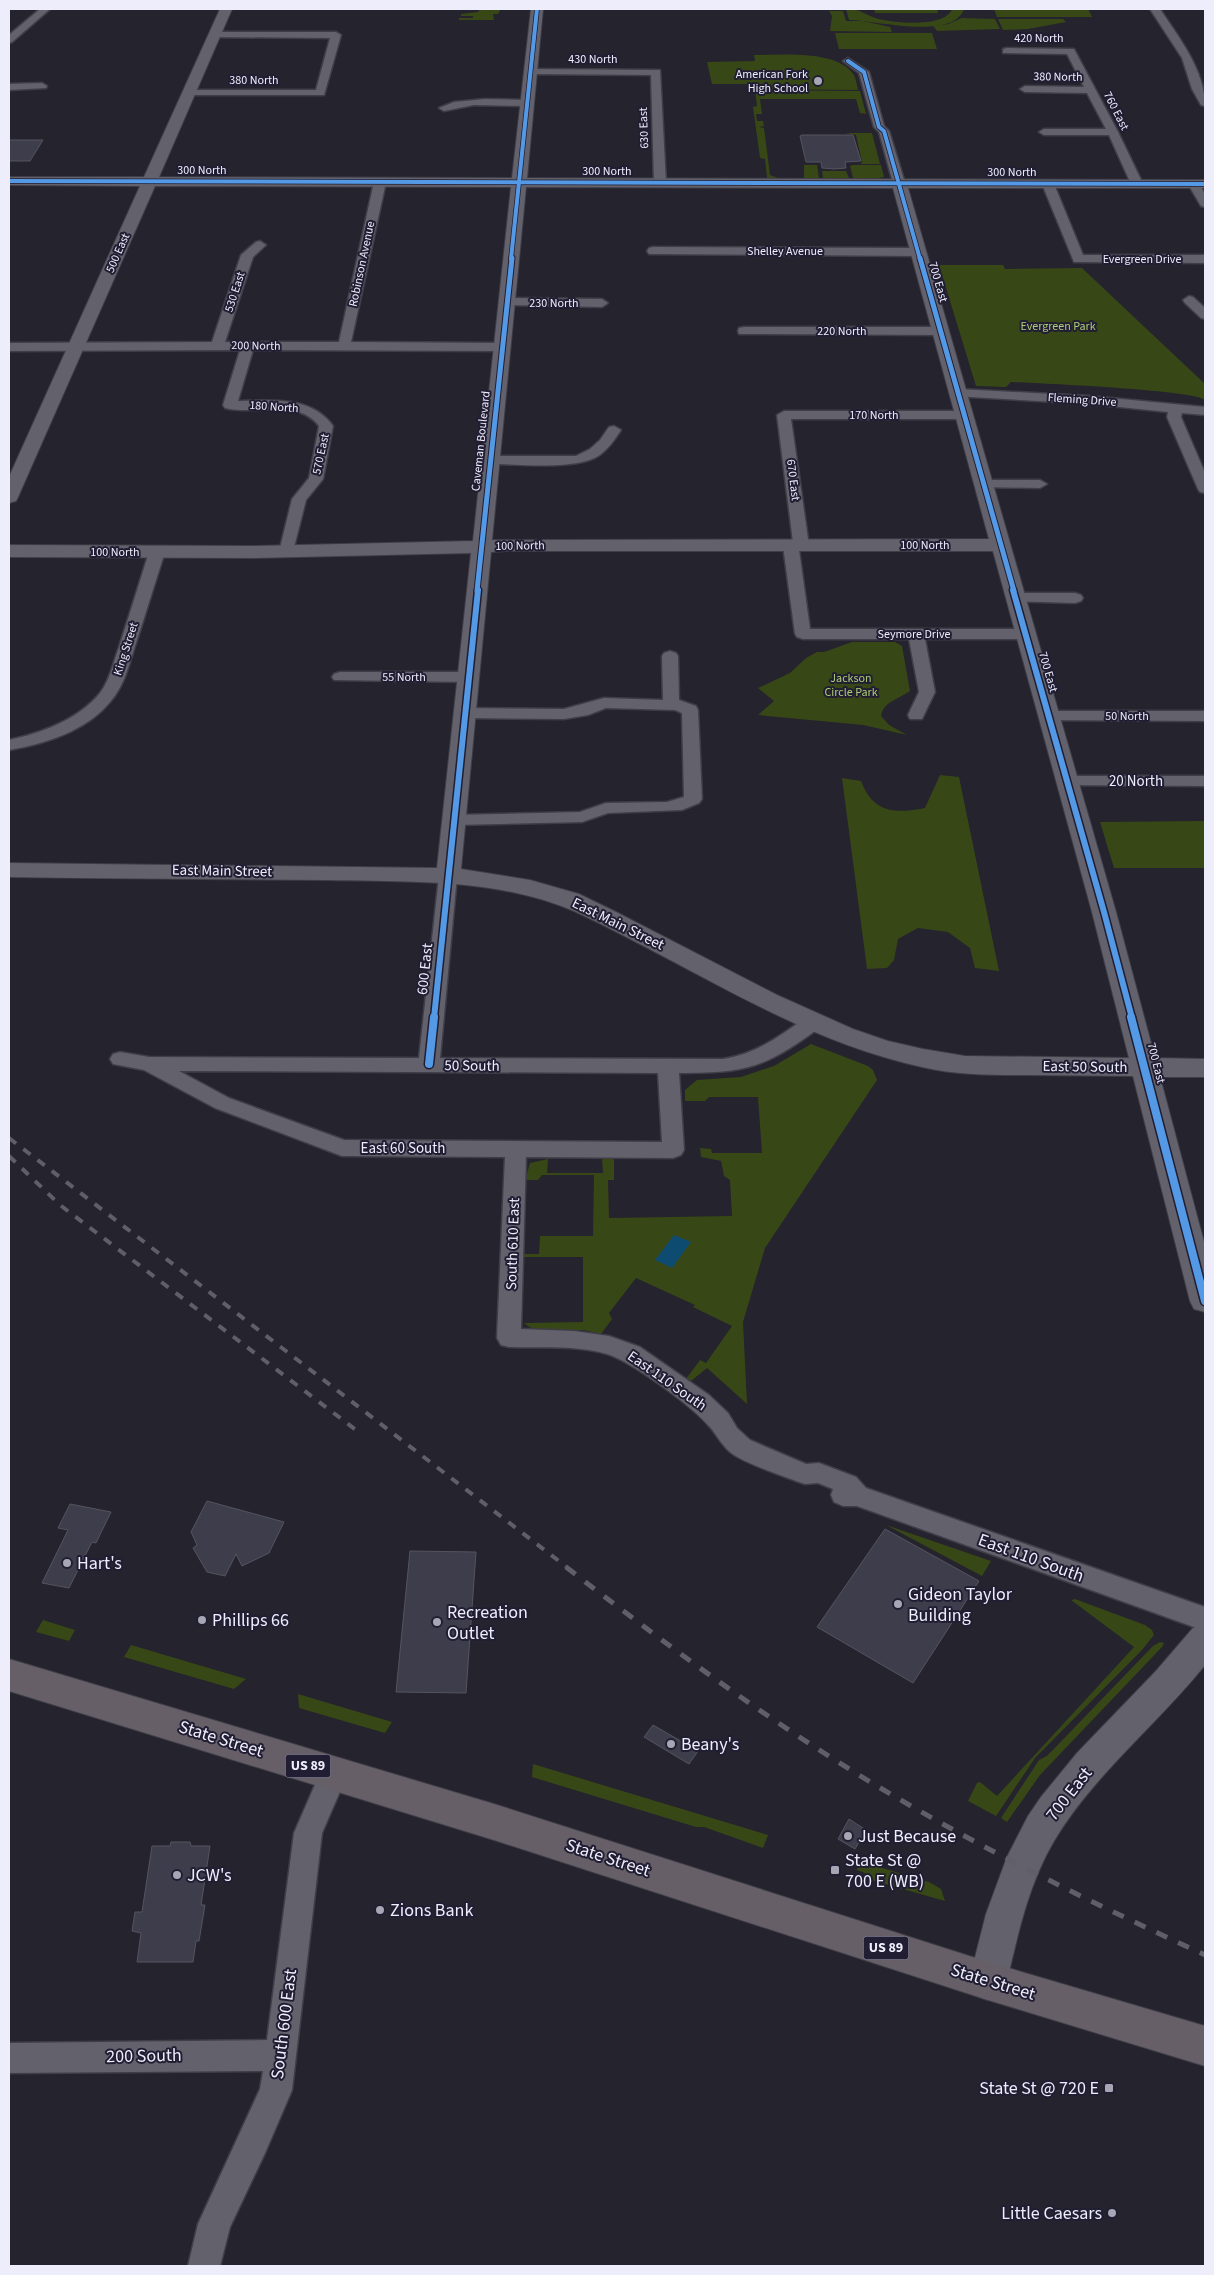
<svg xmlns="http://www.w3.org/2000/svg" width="1214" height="2275" font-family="'Source Sans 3',sans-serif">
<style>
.green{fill:#384716}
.water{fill:#0e4b70}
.building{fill:#3e3d4c;stroke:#55545e}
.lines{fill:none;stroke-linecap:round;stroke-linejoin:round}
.street-casing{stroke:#3f3e48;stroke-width:3}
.secondary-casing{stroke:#3f3e48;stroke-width:2}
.primary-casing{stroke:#3f3e48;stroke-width:2}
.street{fill:#63626c;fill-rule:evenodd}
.secondary{fill:#63626c;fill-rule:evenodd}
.primary{fill:#665f67;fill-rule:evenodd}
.rail-far1{stroke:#605e68;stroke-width:4;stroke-dasharray:9 9;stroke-linecap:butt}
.rail{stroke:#605e68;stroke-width:5;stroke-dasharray:12 12;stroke-linecap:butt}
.cycleway-far3-casing{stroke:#211e33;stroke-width:5.5}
.cycleway-far2-casing{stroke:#211e33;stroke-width:7}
.cycleway-far1-casing{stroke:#211e33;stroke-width:9}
.cycleway-casing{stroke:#211e33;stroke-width:11}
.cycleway-far3{stroke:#5399e6;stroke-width:4}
.cycleway-far2{stroke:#5399e6;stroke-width:5}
.cycleway-far1{stroke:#5399e6;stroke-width:6}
.cycleway{stroke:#5399e6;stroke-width:8}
.poi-dot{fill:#a7a6b4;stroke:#211e33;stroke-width:2}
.labels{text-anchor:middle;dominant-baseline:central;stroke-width:4;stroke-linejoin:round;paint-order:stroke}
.far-street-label{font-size:12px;fill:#eeedfc;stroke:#211e33}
.far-poi-label{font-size:12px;fill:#eeedfc;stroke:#211e33;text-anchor:end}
.far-park-label{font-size:12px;fill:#adcd75;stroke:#211e33}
.shield{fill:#211e33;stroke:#b0afc0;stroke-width:1}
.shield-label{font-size:14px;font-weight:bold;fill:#eeedfc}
.street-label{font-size:15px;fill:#eeedfc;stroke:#211e33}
.near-street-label{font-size:18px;fill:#eeedfc;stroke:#211e33}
.near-poi-label{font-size:18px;fill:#eeedfc;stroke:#211e33;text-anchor:start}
</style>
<rect width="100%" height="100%" fill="#24232e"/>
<g class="green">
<polygon points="501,9 498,14 493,14 494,20 459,20 459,18 473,18 473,16 461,16 461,14 478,12 479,10"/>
<path d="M846 9C862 9 864 15 879 19 895 23 945 28 952 9H964C953 41 874 20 849 20Z"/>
<polygon points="874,9 937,9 938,13 875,13"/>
<polygon points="994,9 1088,9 1092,17 997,17"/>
<polygon points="829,11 843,11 846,21 863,21 890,27 892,32 830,31 832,16"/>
<polygon points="962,18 995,19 1000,29 937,31 933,26 948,24"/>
<polygon points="998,19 1063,19 1066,22 1028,29 1003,30"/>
<polygon points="835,33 932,33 937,49 839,49"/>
<path d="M754 55C780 55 838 49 854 75 856 79 857 85 858 90L762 89 761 84H712L707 62 755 61Z"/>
<polygon points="755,90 860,91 866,114 860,113 856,99 760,99 762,114 756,114 757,121 763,121 764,126 759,127 764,128 770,175 778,178 767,178 765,159 760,158 753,107 757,106"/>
<polygon points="845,133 872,133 880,164 861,164 862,162 856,135"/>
<polygon points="804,165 817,165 819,178 823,178 822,171 846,171 849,178 841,178 859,178 853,178 850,166 853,165 881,165 884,177 879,178 881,179 792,178 815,178 804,178"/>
<path d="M939 265H1003L1005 269 1082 268 1205 384V400C1196 390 1037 383 1011 382L1006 387 976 386Z"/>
<path d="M852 642H895L902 646 910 691C899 699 883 702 881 716L889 725 907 735 863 725 758 715 774 701 758 688 790 673 806 658 817 652H824Z"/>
<path d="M940 775 959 777 999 971 975 968 970 948 948 932 918 928 898 939 894 960 887 968 867 969 842 778 861 781C873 813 895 814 925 808Z"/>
<polygon points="1205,821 1205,868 1114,868 1100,822"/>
<path d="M811 1044 868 1066 873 1070 877 1080 765 1248 743 1322 747 1404 707 1368 691 1381 686 1379 700 1360 706 1363 732 1326 693 1307 695 1305 636 1278 609 1313 612 1319 601 1334C595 1333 588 1330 581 1330 563 1330 538 1336 524 1323L583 1322V1257H522L525 1254H539L540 1236H593L594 1175H542L538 1180H525L530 1163 548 1159 547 1173H603L602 1159H614V1180H608L609 1218 732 1216 730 1180 724 1176 721 1161 701 1157 700 1148 711 1149 712 1153H762L758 1097H709L705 1101H685V1090L697 1080 741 1077 774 1066Z"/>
<polygon points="886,1525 991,1561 982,1576"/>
<polygon points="1075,1599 1145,1625 1152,1630 1154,1635 1142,1650 1035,1758 996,1816 968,1801 977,1783 980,1782 997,1796 1134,1647 1071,1600"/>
<polygon points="43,1620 75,1630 69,1641 36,1632"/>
<polygon points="1160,1642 1164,1643 1162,1647 1040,1775 1007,1822 1001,1818 1039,1760 1047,1756 1153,1646"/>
<polygon points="131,1645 246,1679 234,1689 124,1657"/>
<polygon points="298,1694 392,1722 385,1733 299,1708"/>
<polygon points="533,1764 768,1835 763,1848 704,1827 696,1827 532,1777"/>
<polygon points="859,1861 929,1882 941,1889 945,1901 864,1878 865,1873 857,1870"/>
</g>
<polygon class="water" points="674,1235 691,1242 672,1268 655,1260"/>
<g class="building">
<polygon points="802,135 853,135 861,161 845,162 846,168 834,169 822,168 821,162 806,162 800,136"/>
<polygon points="9,140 43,140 30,161 9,161"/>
<polygon points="207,1501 284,1522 269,1553 242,1566 236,1554 225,1576 207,1572 193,1548 197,1545 191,1532"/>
<polygon points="70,1504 111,1512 96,1543 92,1542 69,1588 42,1583 68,1530 58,1528"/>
<polygon points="885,1529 979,1581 913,1683 817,1627"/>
<polygon points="410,1551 476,1552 466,1693 396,1692"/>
<polygon points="653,1725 698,1751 689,1764 644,1737"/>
<polygon points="849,1819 866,1830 855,1849 838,1839"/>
<polygon points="171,1842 190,1842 191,1846 210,1846 201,1905 205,1905 199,1941 196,1941 193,1962 137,1962 141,1933 132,1931 135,1912 142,1912 152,1846 170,1846"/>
</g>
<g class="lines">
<defs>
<g id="street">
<polygon points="40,9 50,9 12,42 9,43 9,35"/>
<path d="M1150 9H1160C1179 38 1205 70 1205 106L1201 105 1192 89 1182 58Z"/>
<polygon points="214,32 336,32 341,35 324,95 185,95 185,91 189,90 316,90 330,38 211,37 211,33"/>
<polygon points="1007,48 1074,49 1118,132 1143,184 1141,186 1133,186 1131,184 1109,135 1044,135 1039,132 1044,129 1106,129 1087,93 1025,92 1020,89 1025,86 1084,87 1067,54 1003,53 1003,49"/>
<polygon points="848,58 869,72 884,126 889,131 905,183 903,185 895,185 893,183 879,132 874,127 859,73 843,61"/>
<polygon points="531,69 660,70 666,183 664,185 656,185 654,183 651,75 527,74 527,70"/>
<polygon points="42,83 47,86 46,88 9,90 9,84"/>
<polygon points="485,99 527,100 532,103 527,106 474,105 444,111 439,108 454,102"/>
<path d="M380 179 386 182 351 342 503 343 510 347 503 351 253 350 238 401C271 400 312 396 333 426L323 479 306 500 292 555H282L279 552 292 499 309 478 319 426C296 397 256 416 225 408L223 405 240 350 9 351V343L212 342 241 255 256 242 260 241 266 245 253 257 225 342H339L374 182Z"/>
<polygon points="1048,181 1054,184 1083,255 1205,255 1205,263 1074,262 1042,184"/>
<polygon points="1194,181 1198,182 1205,194 1205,207 1201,206 1188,184"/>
<polygon points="653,247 918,248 924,252 918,256 649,254 647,251 649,248"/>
<polygon points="1189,296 1193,297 1205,308 1205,319 1201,318 1185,303 1183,300"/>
<polygon points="507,298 602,299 608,303 602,307 503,305 501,302 503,299"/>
<polygon points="744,327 940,327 946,331 940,335 739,334 738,331 739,328"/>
<polygon points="958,389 1090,396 1205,407 1205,415 1182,413 1181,417 1205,473 1205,493 1200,492 1198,489 1167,417 1168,412 1090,404 953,396 951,393 953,390"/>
<polygon points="784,411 964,411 971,415 964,419 791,419 809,546 806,549 799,550 810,629 1026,629 1032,631 1034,634 1032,637 1026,639 925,639 935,692 922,719 910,719 908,715 919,692 909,639 803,639 797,637 795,634 783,546 786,543 793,542 777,415"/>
<path d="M614 426 621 430C615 439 610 447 601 454 579 471 520 464 491 464L484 460 491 456H576L590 449 600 440 609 427Z"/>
<polygon points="983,480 1040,480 1047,484 1040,488 978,487 976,484"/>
<path d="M157 547 162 549 165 552C155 582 146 613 136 643 129 664 125 685 110 702 86 731 45 744 9 750V740C41 733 78 720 100 693 110 680 113 663 119 647 129 616 139 584 149 552L152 549Z"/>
<polygon points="1015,593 1075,593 1081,595 1083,598 1081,601 1075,603 1009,601 1007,598 1009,595"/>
<polygon points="670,651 676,653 678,656 679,700 696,706 698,710 702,799 699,803 682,810 608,813 582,822 454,825 448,824 445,820 448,816 454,815 580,812 606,803 667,802 684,797 682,713 675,710 606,708 588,715 564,719 465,718 459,717 457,713 459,709 465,708 564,709 604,698 663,700 662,656 664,653"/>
<polygon points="340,672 469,672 475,674 477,677 475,680 469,682 334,680 332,677 334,674"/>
<polygon points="1048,711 1205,711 1205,721 1042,720 1040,716 1042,712"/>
<polygon points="1067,776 1205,776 1205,786 1061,785 1058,781 1061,777"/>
<path d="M448 870 455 872 457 876 440 1058 723 1059C755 1054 779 1037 805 1018L812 1016 819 1018 822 1023 819 1028C765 1068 746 1073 679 1073L684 1150 681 1155 673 1158 526 1157 521 1329 574 1331 609 1336 640 1347 709 1395 728 1413 737 1428 750 1440 806 1464 819 1463 856 1477 866 1488 1205 1607V1631L857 1506H843L834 1502 831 1495 833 1489 818 1483 805 1484 796 1481C781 1475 741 1462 730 1452 721 1444 717 1435 709 1426 692 1406 631 1361 607 1354 576 1345 541 1348 509 1347L501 1345 497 1338 505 1157 342 1156 215 1108 144 1070 113 1064 110 1059 113 1054 120 1052 149 1057 419 1058 439 876 441 872ZM179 1071 658 1073 662 1142 344 1140 229 1098Z"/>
<polygon points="334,1760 344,1764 348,1773 322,1833 292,2090 265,2153 230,2227 220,2266 188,2266 198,2224 260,2089 263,2071 9,2073 9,2043 267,2040 294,1833 324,1764"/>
</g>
<g id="secondary">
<path d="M220 9H232L159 177 512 178 531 9H543L527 178 1205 180V188H908L1116 912 1155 1058 1205 1059V1077H1160L1205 1246V1312L1194 1309 1190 1301 1133 1076C1097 1076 1060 1075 1023 1075 989 1075 955 1075 922 1067 795 1039 690 965 574 911 496 878 411 882 327 880 221 879 115 879 9 877V863L437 868 471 553 253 558 9 557V545L253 546 473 541 511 187 155 186 18 497 16 501 9 503V477L140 186 9 185V177H144ZM526 187 893 188 989 539 492 540ZM507 551H993L1092 912 1129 1058 965 1056 923 1049 888 1041 853 1029 777 995 616 912 579 894 530 880 461 869 491 552Z"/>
<path d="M1205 1624V1665C1157 1725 1094 1774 1054 1841 1029 1883 1018 1933 1007 1981L1002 1995 988 2000 974 1995 969 1981 986 1914 1007 1857 1028 1816 1041 1797 1077 1753 1156 1671 1193 1628Z"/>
</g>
<polygon id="primary" points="9,1659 494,1804 988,1962 1205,2026 1205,2066 988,2000 494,1840 9,1691"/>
</defs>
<use href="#street" class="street-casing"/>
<use href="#secondary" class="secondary-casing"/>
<use href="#primary" class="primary-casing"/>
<use href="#street" class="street"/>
<use href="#secondary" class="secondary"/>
<use href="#primary" class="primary"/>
<g class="rail-far1">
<polyline points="9,1138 568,1568"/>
<polyline points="9,1156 60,1205 356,1430"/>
</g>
<path class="rail" d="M566 1567C650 1632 735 1696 824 1753 945 1831 1075 1895 1205 1955"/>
<defs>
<g id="cycleway-far3">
<polyline points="848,61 864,72 879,127 884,131 920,259"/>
<polyline points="9,181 1205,184"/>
<polyline points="511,259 537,9"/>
</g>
<g id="cycleway-far2">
<polyline points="920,258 1014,591"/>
<polyline points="477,591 512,258"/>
</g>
<g id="cycleway-far1">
<polyline points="1013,590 1104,912 1132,1018"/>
<polyline points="434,1018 478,590"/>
</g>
<g id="cycleway">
<polyline points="1131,1017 1205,1301"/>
<polyline points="429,1064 434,1017"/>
</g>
</defs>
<use href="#cycleway-far3" class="cycleway-far3-casing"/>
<use href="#cycleway-far2" class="cycleway-far2-casing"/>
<use href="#cycleway-far1" class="cycleway-far1-casing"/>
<use href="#cycleway" class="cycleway-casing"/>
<use href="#cycleway-far3" class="cycleway-far3"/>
<use href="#cycleway-far2" class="cycleway-far2"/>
<use href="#cycleway-far1" class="cycleway-far1"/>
<use href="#cycleway" class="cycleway"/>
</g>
<g class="poi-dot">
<circle cx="818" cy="81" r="5"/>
<circle cx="67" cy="1563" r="5"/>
<circle cx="898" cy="1604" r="5"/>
<circle cx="202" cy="1620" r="5"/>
<circle cx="437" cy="1622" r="5"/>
<circle cx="671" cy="1744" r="5"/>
<circle cx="848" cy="1836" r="5"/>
<rect x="830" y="1865" width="10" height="10" rx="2.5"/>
<circle cx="177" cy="1875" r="5"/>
<circle cx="380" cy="1910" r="5"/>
<rect x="1104" y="2083" width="10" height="10" rx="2.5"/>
<circle cx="1112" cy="2213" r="5"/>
</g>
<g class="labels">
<g class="far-street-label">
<text x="1039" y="38">420 North</text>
<text x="593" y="59">430 North</text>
<text transform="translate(1058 77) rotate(1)">380 North</text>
<text x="254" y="80">380 North</text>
<text transform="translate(1116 111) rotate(63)">760 East</text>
<text transform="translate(644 128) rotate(-92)">630 East</text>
<text x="202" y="170">300 North</text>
<text x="607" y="171">300 North</text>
<text x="1012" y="172">300 North</text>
<text x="785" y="251">Shelley Avenue</text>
<text transform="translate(118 253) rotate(-66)">500 East</text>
<text x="1142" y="259">Evergreen Drive</text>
<text transform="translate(362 264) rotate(-78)">Robinson Avenue</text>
<text transform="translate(938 282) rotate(74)">700 East</text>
<text transform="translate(235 292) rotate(-72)">530 East</text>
<text x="554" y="303">230 North</text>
<text x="842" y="331">220 North</text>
<text transform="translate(256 346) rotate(1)">200 North</text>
<text transform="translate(1082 400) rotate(4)">Fleming Drive</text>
<text transform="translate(274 407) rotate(4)">180 North</text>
<text x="874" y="415">170 North</text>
<text transform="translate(481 441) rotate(-84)">Caveman Boulevard</text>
<text transform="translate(321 454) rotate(-78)">570 East</text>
<text transform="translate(793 480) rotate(83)">670 East</text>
<text x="925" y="545">100 North</text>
<text transform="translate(520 546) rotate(-1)">100 North</text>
<text x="115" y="552">100 North</text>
<text x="914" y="634">Seymore Drive</text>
<text transform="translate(126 649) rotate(-72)">King Street</text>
<text transform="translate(1048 672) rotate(74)">700 East</text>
<text x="404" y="677">55 North</text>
<text x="1127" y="716">50 North</text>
<text transform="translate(1156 1063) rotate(76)">700 East</text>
</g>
<g class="far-poi-label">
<text x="808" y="74">American Fork<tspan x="808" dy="14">High School</tspan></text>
</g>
<g class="far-park-label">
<text x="1058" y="326">Evergreen Park</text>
<text x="851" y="678">Jackson<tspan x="851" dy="14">Circle Park</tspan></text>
</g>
<g class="shield">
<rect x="285.5" y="1754.5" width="45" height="23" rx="4"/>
<rect x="863.5" y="1936.5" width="45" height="23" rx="4"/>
</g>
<g class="shield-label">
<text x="308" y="1766">US 89</text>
<text x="886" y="1948">US 89</text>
</g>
<g class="street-label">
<text x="1136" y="781">20 North</text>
<text transform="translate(222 871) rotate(1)">East Main Street</text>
<text transform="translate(618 924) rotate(26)">East Main Street</text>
<text transform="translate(425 969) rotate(-84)">600 East</text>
<text transform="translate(472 1066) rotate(1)">50 South</text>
<text transform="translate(1085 1067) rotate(1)">East 50 South</text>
<text x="403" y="1148">East 60 South</text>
<text transform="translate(513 1244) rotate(-88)">South 610 East</text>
<text transform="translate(667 1381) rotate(35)">East 110 South</text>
</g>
<g class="near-street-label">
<text transform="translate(1031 1558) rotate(20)">East 110 South</text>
<text transform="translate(221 1739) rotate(17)">State Street</text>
<text transform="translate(1069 1794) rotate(-52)">700 East</text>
<text transform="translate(608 1858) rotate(18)">State Street</text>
<text transform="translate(993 1982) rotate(17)">State Street</text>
<text transform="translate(284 2024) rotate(-83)">South 600 East</text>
<text transform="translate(144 2056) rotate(-1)">200 South</text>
</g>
<g class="near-poi-label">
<text x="77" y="1563">Hart's</text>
<text x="908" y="1594">Gideon Taylor<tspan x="908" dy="21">Building</tspan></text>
<text x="447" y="1612">Recreation<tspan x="447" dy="21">Outlet</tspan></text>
<text x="212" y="1620">Phillips 66</text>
<text x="681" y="1744">Beany's</text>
<text x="858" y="1836">Just Because</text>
<text x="845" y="1860">State St @<tspan x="845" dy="21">700 E (WB)</tspan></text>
<text x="187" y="1875">JCW's</text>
<text x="390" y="1910">Zions Bank</text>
<text x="1099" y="2088" text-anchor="end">State St @ 720 E</text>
<text x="1102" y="2213" text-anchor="end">Little Caesars</text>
</g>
</g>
<rect width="1214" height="2275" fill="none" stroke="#eeedfc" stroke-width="20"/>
</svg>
